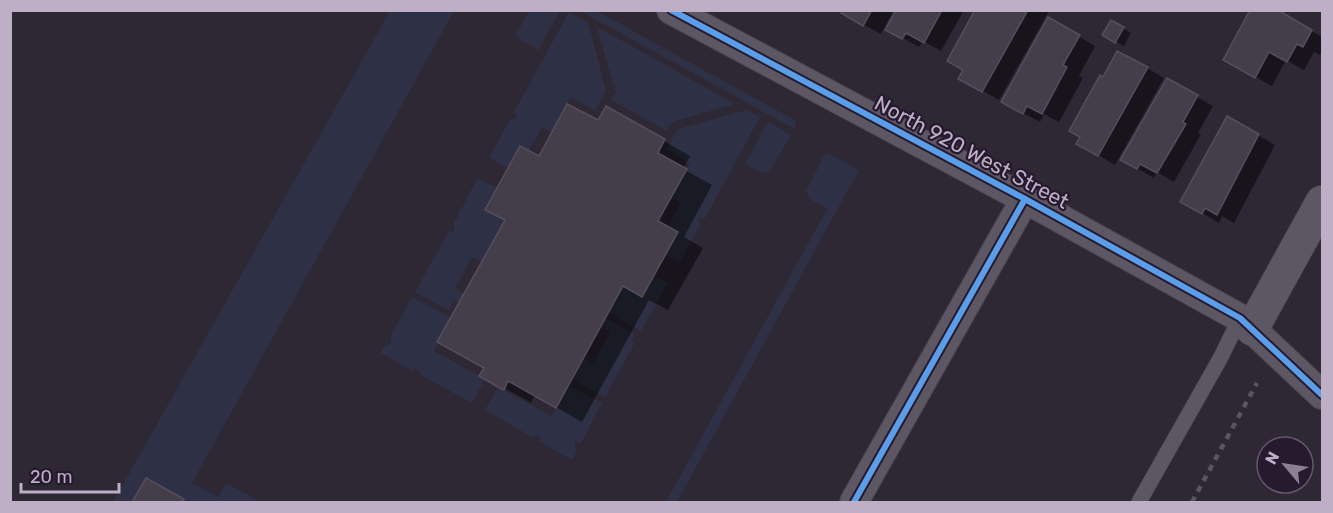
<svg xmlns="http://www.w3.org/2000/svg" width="1333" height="513" font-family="Rubik,sans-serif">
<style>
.green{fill:#2e3145}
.shadow{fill:#0007}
.building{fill:#443e4b;stroke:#564e5c;stroke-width:1.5}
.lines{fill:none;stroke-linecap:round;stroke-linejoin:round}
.service-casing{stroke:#49434d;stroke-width:16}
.minor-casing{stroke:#49434d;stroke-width:30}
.tertiary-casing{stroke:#49434d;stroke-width:34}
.service{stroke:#5d5663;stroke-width:15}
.minor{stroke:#5d5663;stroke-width:28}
.tertiary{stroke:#5d5663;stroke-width:33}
.rail{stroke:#5b5560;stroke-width:4.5;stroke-dasharray:6 6;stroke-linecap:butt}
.cycleway-casing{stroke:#261a2f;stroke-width:10}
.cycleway{stroke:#5a9eea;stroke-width:6}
.labels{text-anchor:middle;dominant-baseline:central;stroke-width:4.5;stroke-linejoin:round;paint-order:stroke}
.street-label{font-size:21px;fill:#beafc7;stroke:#261a2f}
</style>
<rect width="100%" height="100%" fill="#2e2734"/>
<g class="green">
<polygon points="390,11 454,11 192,483 218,497 226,483 261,502 113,502"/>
<polygon points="529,11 560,11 538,50 520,40 516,35"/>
<polygon points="580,11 597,11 796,121 795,129"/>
<polygon points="569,12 588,22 606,91 595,111 571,97 552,132 542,127 529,151 520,146 508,168 489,158 510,119 515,119 517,116 514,112"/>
<polygon points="596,26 735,104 672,122 667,131 611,100 616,92"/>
<polygon points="746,110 760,117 705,218 699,217 698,221 701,224 679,263 665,255 668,227 681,203 672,198 690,163 666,149 678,129"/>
<polygon points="768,122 791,135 770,171 762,173 745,164"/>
<polygon points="826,152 859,170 677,502 666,502 827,209 810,199 806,191"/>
<polygon points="478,178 497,188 486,210 505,220 482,262 472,257 455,288 464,294 459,303 454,300 449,310 415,292 449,231 453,232 455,228 453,224 459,215 458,213 467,201 466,200 476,181 479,181"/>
<polygon points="653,275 668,283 641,331 608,312 623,286 641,297"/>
<polygon points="412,297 451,318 434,351 485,379 472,403 419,374 420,372 416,368 412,371 381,353 386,344 389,345 392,342 390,337"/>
<polygon points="605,318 635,334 631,340 634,344 605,397 572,379 583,358 593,363 610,332 601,326"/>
<polygon points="568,385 602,403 581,443 575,442 575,448 577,450 572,460 539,441 541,438 539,435 532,437 485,410 498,387 551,416"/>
</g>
<g class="shadow">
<polygon points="845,10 894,10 881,34 843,13"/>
<polygon points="897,10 964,10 941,51 923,41 919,47 887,29"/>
<polygon points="987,10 1047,10 1048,13 999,100 960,78"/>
<polygon points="1275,10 1322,37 1322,51 1320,55 1314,52 1304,70 1286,60 1272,86 1225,60"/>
<polygon points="1048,19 1095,46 1079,76 1083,78 1059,122 1044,114 1040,122 1019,111"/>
<polygon points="1112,22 1131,33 1124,46 1104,35"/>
<polygon points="1147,68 1164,78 1115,165 1078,143"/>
<polygon points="1167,80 1213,106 1198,133 1201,134 1174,182 1157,172 1154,178 1123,160"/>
<polygon points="606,108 690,156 683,169 712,185 684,237 703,248 668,310 649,300 582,422 535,395 531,403 481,375 485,368 539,158 599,122"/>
<polygon points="1228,118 1275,145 1234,223 1222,216 1219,223 1182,201"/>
<polygon points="146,480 183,501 186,502 134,502"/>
</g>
<g class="building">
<polygon points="843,10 872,10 863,26 841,13"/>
<polygon points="896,10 942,10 924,43 906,33 902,39 885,30"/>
<polygon points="975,10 1028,10 982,92 958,79 963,70 947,61"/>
<polygon points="1250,10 1278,10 1312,30 1303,47 1297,44 1287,62 1269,52 1255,78 1223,60"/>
<polygon points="1048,17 1080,35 1063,65 1067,67 1042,114 1027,106 1023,114 1001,102"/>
<polygon points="1111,20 1124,27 1115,43 1102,35"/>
<polygon points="1117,51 1148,67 1098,156 1076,144 1080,137 1069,131 1100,75 1103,77"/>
<polygon points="1167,78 1198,95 1183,122 1186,124 1157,173 1140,164 1137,169 1120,160"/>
<polygon points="567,104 598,120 606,106 665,139 658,153 687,169 658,221 678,232 642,297 623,286 556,408 508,381 504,390 498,387 479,376 484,368 437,342 505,220 485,210 508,168 520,146 539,156"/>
<polygon points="1227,116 1259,134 1217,215 1205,208 1202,214 1180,202"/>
<polygon points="146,478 184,499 182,502 132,502"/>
</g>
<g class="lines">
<defs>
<polyline id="service" points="1139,502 1221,357 1240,318"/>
<g id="minor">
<polyline points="671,10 1025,199 1240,318 1322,395"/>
<polyline points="854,502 1025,199"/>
</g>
<polyline id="tertiary" points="1252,329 1322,202"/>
</defs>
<use href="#service" class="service-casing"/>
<use href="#minor" class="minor-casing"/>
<use href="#tertiary" class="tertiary-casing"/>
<use href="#service" class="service"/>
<use href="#minor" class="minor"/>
<use href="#tertiary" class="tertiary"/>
<polyline class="rail" points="1192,502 1257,383"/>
<defs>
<g id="cycleway">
<polyline points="671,10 1025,199 1240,318 1322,395"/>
<polyline points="854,502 1025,199"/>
</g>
</defs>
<use href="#cycleway" class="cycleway-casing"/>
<use href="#cycleway" class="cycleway"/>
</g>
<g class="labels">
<g class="street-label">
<text transform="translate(972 152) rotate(28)">North 920 West Street</text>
</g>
</g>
<rect width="1333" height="513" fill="none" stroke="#beafc7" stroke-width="24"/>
<g transform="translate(1285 465) rotate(299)"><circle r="28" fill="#261a2f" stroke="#63566c" stroke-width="1.5"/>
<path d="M0-4.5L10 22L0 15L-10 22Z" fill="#8c7f94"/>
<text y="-9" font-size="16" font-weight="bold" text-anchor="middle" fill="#beafc7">N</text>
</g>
<path d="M21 483v9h98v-9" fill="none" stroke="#beafc7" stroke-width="3"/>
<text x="30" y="483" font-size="18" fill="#beafc7" stroke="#261a2f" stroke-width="4.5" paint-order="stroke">20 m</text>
</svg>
